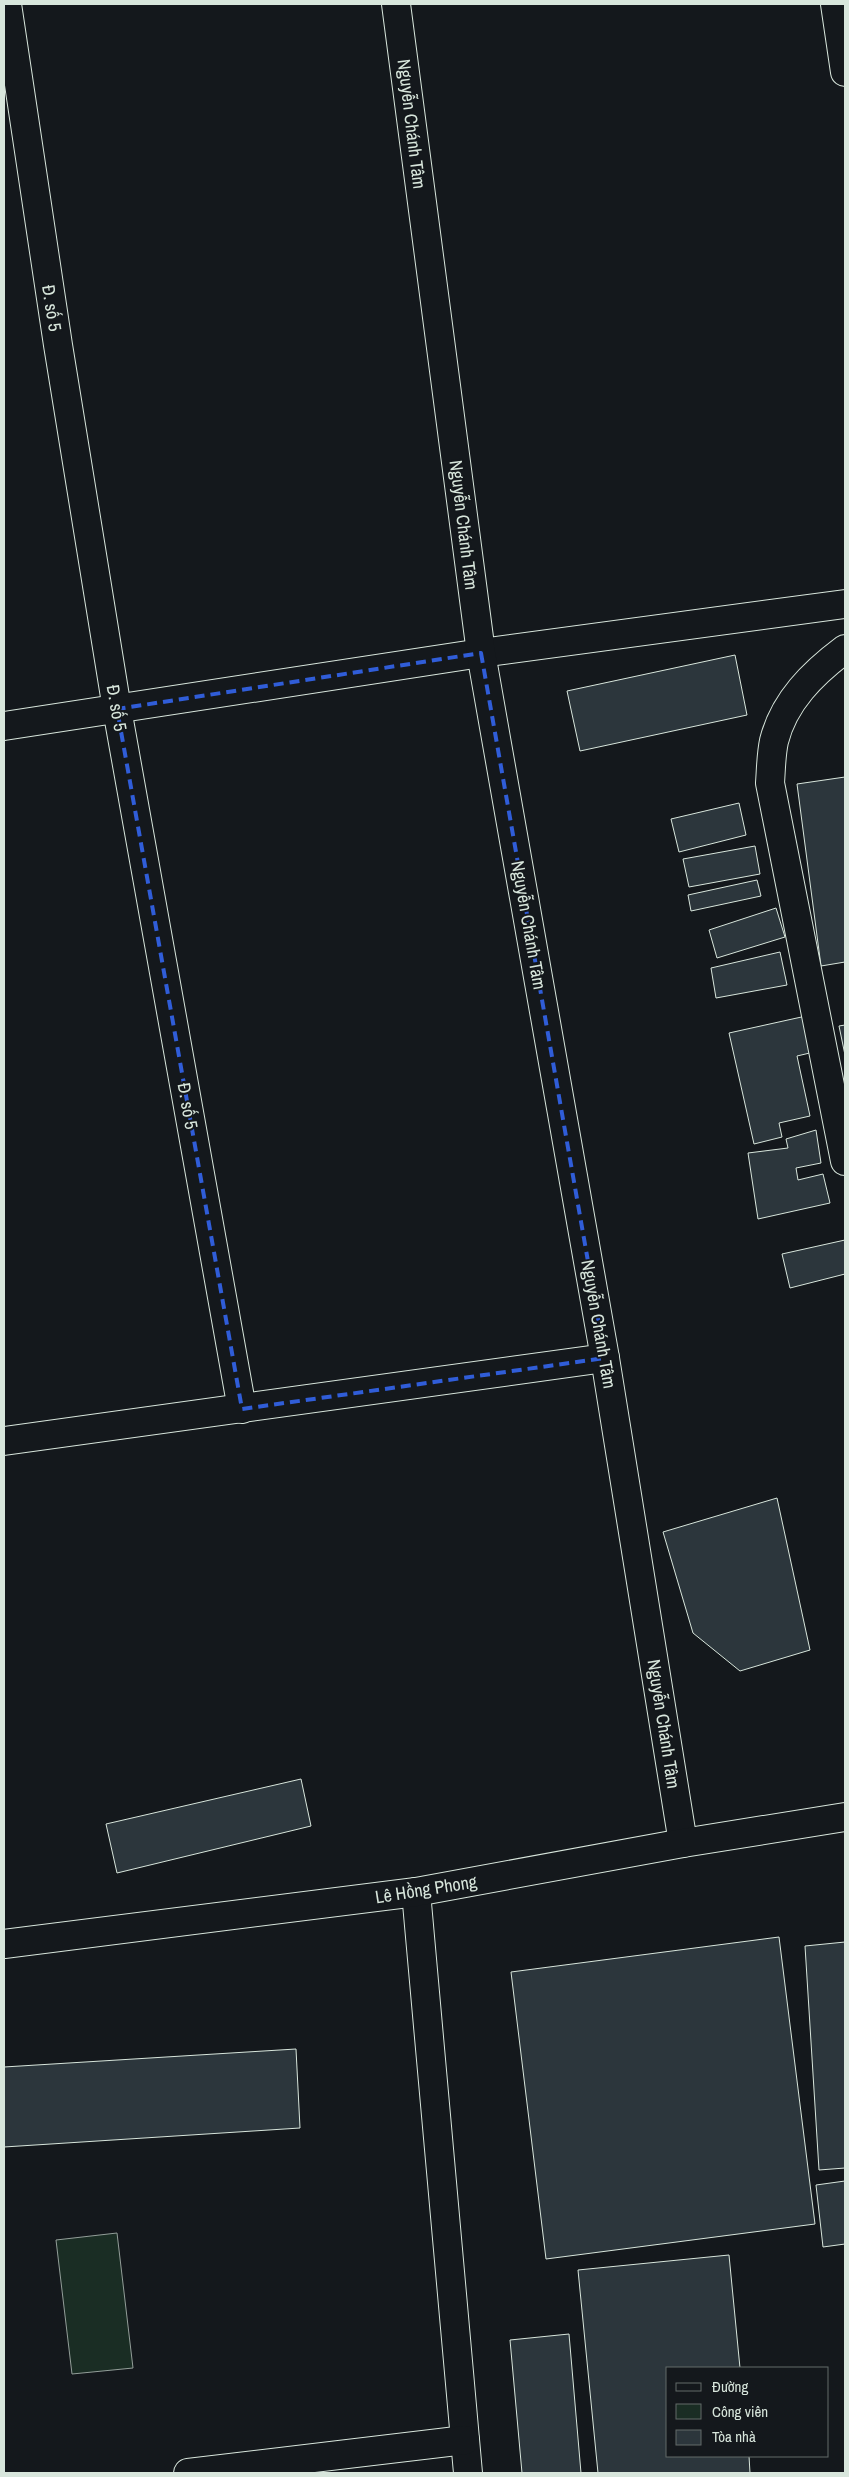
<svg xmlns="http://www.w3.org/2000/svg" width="849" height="2477" font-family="'Archivo Narrow',sans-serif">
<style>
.green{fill:#1a2d24;stroke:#939e99}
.building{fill:#2c363c;stroke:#d8e6dc}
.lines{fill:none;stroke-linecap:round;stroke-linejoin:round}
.minor-casing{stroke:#d8e6dc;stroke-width:30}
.tertiary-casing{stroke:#d8e6dc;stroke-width:30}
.trunk-casing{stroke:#d8e6dc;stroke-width:30}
.minor{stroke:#14181c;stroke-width:28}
.tertiary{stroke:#14181c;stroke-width:28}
.trunk{stroke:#14181c;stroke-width:28}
.marked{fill:none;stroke:#305dd8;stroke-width:4;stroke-dasharray:10 6;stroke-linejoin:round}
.labels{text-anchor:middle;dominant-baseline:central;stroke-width:4;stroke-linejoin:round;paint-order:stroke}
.street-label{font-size:18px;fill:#d8e6dc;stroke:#14181c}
</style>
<rect width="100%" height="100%" fill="#14181c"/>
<polygon class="green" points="117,2233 133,2368 72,2374 56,2240"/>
<g class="building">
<polygon points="735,655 747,715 580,751 567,691"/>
<polygon points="845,777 845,962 821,966 797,784"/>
<polygon points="739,803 746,835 679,852 671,819"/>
<polygon points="755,846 760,874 689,887 683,859"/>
<polygon points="757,880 761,896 691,911 688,895"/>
<polygon points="776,908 785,937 717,958 709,930"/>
<polygon points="780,952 787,985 716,998 711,968"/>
<polygon points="806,1016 814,1052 797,1056 810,1116 779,1123 782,1137 754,1144 729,1033"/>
<polygon points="845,1025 845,1055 839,1026"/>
<polygon points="816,1130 821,1163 796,1168 798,1180 823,1174 830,1203 758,1219 748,1153 788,1148 786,1139"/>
<polygon points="845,1240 845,1274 790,1288 782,1254"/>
<polygon points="777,1498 810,1650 740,1671 693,1633 663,1532"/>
<polygon points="301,1779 311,1826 117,1873 106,1824"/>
<polygon points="779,1937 815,2224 546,2259 511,1972"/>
<polygon points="845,1942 845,2168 819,2170 805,1946"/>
<polygon points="296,2049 300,2128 4,2147 4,2067"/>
<polygon points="845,2181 845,2244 823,2247 816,2185"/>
<polygon points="729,2255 740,2368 668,2368 668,2456 749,2456 750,2473 598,2473 578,2270"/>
<polygon points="569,2334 581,2473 522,2473 510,2340"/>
</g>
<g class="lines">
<defs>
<g id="minor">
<polyline points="7,4 58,345 117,709 242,1409"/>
<path d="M845 649C813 673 784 701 774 741 771 755 771 770 770 783L845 1161"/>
<polyline points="4,726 481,653 845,604"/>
<polyline points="4,1441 605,1358"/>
<polyline points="416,1892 468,2473"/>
<polyline points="188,2473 465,2440"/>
</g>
<g id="tertiary">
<polyline points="396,4 481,653 605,1358 683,1843"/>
<polyline points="835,4 845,72"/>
</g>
<polyline id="trunk" points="4,1944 416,1892 683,1843 845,1817"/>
</defs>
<use href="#minor" class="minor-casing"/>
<use href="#tertiary" class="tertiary-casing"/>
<use href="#trunk" class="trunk-casing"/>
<use href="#minor" class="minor"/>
<use href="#tertiary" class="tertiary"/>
<use href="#trunk" class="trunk"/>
</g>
<path class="marked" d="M481 653 605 1358 242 1409 117 709Z"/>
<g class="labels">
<g class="street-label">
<text transform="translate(412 124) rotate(83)">Nguyễn Chánh Tâm</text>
<text transform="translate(52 308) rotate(81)">Đ. số 5</text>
<text transform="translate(464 525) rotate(83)">Nguyễn Chánh Tâm</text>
<text transform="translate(117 708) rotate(80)">Đ. số 5</text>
<text transform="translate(529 925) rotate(80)">Nguyễn Chánh Tâm</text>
<text transform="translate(188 1106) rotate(80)">Đ. số 5</text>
<text transform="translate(599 1324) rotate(80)">Nguyễn Chánh Tâm</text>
<text transform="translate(664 1724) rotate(81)">Nguyễn Chánh Tâm</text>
<text transform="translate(426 1889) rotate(-9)">Lê Hồng Phong</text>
</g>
</g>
<rect width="849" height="2477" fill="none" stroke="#d8e6dc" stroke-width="10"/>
<rect x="666" y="2367" width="162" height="90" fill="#14181c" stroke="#626a69"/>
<rect x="676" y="2383" width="25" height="8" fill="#14181c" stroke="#626a69"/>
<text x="712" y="2392" font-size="15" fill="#d8e6dc">Đường</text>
<rect x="676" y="2404" width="25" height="15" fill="#1a2d24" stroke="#626a69"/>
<text x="712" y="2417" font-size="15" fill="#d8e6dc">Công viên</text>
<rect x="676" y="2430" width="25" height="15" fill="#2c363c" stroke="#626a69"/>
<text x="712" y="2442" font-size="15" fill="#d8e6dc">Tòa nhà</text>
</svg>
